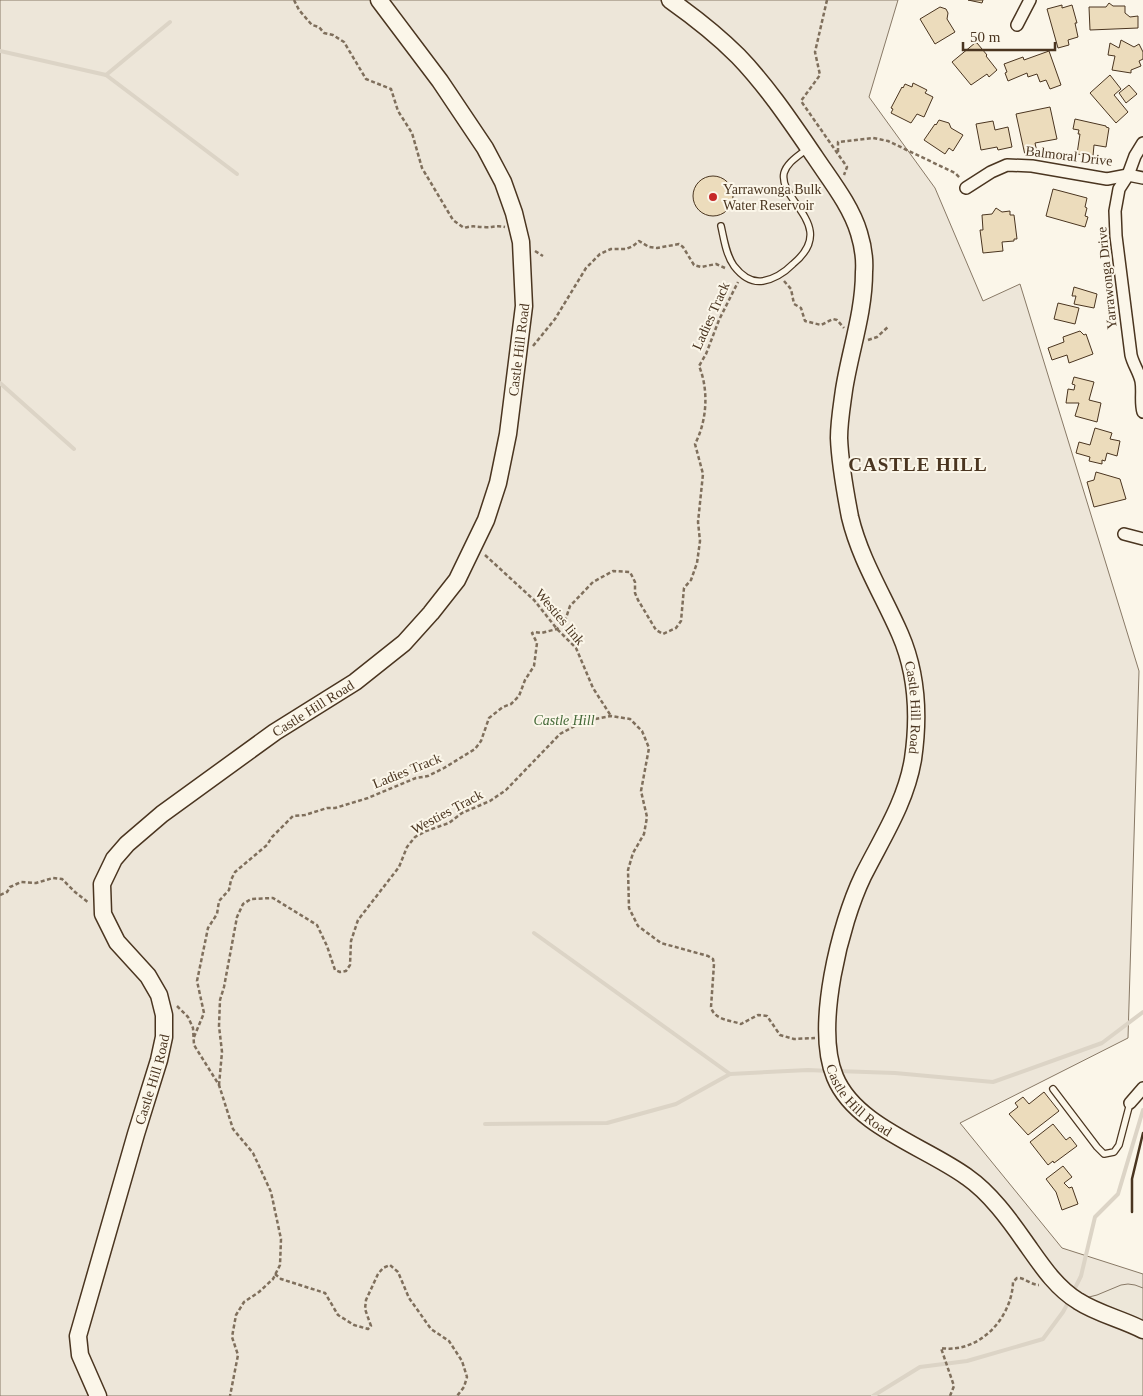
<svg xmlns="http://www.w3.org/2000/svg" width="1143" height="1396" font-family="Georgia,serif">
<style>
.green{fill:#ede6d9;stroke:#887966}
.parking{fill:#ede7d9;stroke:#887966}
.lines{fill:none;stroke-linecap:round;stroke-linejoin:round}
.stream{stroke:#dcd4c6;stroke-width:4}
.building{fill:#ecdcbc;stroke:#4a3520}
.service-casing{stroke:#4a3520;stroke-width:8}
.minor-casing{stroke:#4a3520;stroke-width:14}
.secondary-casing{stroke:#4a3520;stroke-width:19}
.path{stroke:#7f6f5c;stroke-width:2.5;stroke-dasharray:4 2.5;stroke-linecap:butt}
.service{stroke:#fbf6e9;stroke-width:5.5}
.minor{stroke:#fbf6e9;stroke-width:11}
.secondary{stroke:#fbf6e9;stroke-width:16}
.wall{stroke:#4a3520;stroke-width:2.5}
.poi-dot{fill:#c62828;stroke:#fbf6e9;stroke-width:2}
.labels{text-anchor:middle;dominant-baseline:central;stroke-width:4;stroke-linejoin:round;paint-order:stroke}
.street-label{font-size:14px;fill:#4a3520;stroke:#fbf6e9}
.poi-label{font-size:14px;fill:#4a3520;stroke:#fbf6e9;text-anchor:start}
.park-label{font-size:14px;font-style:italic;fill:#436837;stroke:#fbf6e9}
.district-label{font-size:19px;font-weight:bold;letter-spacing:1px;fill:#4a3520;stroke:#fbf6e9}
</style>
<rect width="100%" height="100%" fill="#fbf6e9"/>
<polygon class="green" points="0,0 898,0 869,97 935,188 983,301 1020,284 1139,671 1128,1038 960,1123 1062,1248 1143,1274 1143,1396 0,1396"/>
<polygon class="parking" points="1128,1284 1135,1285 1143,1288 1143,1324 1081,1296 1089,1297 1097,1295 1121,1285"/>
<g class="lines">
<g class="stream">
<polyline points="0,51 106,75 170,22"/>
<polyline points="106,75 237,174"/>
<polyline points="0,383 74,449"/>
<polyline points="534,933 730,1074"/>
<polyline points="837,1071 895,1073 993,1082 1102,1043 1143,1012"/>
<polyline points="485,1124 607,1123 676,1104 730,1074 808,1070 830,1071"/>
<polyline points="1073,1292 1081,1276 1095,1217 1118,1194 1143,1110"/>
<polyline points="873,1396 920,1367 967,1361 1043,1339 1063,1312 1069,1301"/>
</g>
</g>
<g class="building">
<polygon points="968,0 983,0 982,3"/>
<polygon points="1109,3 1113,6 1125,6 1125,13 1130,17 1138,16 1138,28 1090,30 1089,7 1106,7"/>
<polygon points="1062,5 1062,8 1072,5 1077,23 1075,23 1078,37 1068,40 1069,45 1058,48 1047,9"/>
<polygon points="940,7 946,9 948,13 947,19 955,32 935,44 920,19"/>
<polygon points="1121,40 1134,47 1139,44 1143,52 1143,59 1139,61 1141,66 1131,70 1131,73 1112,70 1115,56 1108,55 1110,43 1119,48"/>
<polygon points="975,43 977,43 987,55 986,56 997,70 989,77 987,74 971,85 952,62"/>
<polygon points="1049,51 1061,85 1050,89 1046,80 1040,82 1037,74 1028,77 1027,73 1008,81 1005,73 1007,72 1004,64 1023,57 1024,60"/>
<polygon points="1110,75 1121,89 1114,95 1128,112 1116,123 1090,93"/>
<polygon points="913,83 927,90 925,93 933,97 924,117 917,114 911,123 891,113 893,109 891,108 902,87 903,88 905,84 912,87"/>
<polygon points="1129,85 1137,94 1126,103 1119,93"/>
<polygon points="1050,107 1057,139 1035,143 1037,152 1025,155 1016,114"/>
<polygon points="1075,119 1106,126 1106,127 1109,128 1106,147 1094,145 1093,156 1077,154 1080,134 1078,134 1079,130 1073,129"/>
<polygon points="939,120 949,123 951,128 963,135 953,151 949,148 945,154 924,140 935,124 936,125"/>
<polygon points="993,121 995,130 1008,127 1012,147 998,150 997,147 981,150 976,124"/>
<circle cx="713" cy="196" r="20"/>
<polygon points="1053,189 1087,198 1085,207 1087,208 1085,216 1088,217 1085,227 1046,216"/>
<polygon points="996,208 1002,212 1010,211 1010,215 1014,215 1017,239 1014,239 1014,241 1002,242 1003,251 983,253 980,230 983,230 982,215 992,214"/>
<polygon points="1074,287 1097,294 1094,308 1074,304 1076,296 1072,296"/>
<polygon points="1058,303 1079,308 1075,324 1054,319"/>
<polygon points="1080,331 1084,335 1086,334 1093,354 1069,363 1067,355 1052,360 1048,348 1064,342 1063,337"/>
<polygon points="1074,377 1094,382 1089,400 1101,403 1097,422 1075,416 1079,403 1066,403 1068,389 1074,390 1075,385 1072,384"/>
<polygon points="1095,428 1112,433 1110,439 1120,441 1117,456 1107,453 1105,461 1102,460 1102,464 1089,461 1090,457 1076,453 1079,442 1090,445"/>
<polygon points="1096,472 1120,479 1126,499 1094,507 1087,482 1094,480"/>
<polygon points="1044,1092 1059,1111 1028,1135 1009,1114 1018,1107 1015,1103 1023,1097 1029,1104"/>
<polygon points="1053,1124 1066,1140 1070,1137 1077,1146 1054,1163 1053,1161 1048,1165 1030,1142"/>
<polygon points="1063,1166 1072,1177 1064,1183 1069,1188 1072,1187 1078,1204 1062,1210 1056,1192 1046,1179"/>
</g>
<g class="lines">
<defs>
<g id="service">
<path d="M721 226C724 239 726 255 734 266 741 275 751 283 763 281 774 279 785 272 793 264 839 226 778 201 784 173 787 162 800 155 808 148"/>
<polyline points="1053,1089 1097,1147 1104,1154 1114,1152 1119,1145 1130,1103"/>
</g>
<g id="minor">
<polyline points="1017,25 1030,0"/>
<path d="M1143 143 1135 156 1128 175 1119 189 1115 211 1116 236 1131 355C1133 364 1139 372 1141 381 1143 391 1140 402 1143 412"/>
<polyline points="966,188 991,172 1007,165 1032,166 1107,179 1128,175 1143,178"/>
<polyline points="1124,534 1143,539"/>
<polyline points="1130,1103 1143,1088"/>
</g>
<g id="secondary">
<path id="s1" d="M670 0C694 17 717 35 738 56 767 86 791 122 815 157 831 181 851 206 859 233 863 246 865 259 864 272 864 313 850 351 844 390 842 405 839 422 839 438 840 464 845 491 850 517 860 559 883 595 900 634 917 673 919 718 913 759 906 802 882 838 863 876 840 924 814 1027 835 1077 855 1126 926 1147 967 1177 990 1193 1009 1219 1025 1242 1040 1263 1055 1287 1078 1301 1098 1314 1122 1319 1143 1330"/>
<path id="s2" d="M98 1396 80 1355 78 1336 136 1134 159 1060 164 1037V1015L159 995 148 976 117 942 103 914 102 884 114 859 127 844 162 814 275 732 355 682 404 643 431 613 457 580 486 520 498 483 508 434 524 306 521 242 514 213 503 182 485 148 440 81 379 0"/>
</g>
</defs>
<use href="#service" class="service-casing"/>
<use href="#minor" class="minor-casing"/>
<use href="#secondary" class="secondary-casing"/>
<g class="path">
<path d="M294 0 299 10 312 25 319 27 324 33 333 35 344 42 366 79 391 89 398 111 412 133 422 168 453 220 464 228C473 225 476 227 484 227 493 228 494 225 505 227"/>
<polyline points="827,0 815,52 820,75 801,101 847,167 844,175"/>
<polyline points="838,152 838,142 873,138 888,141 955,173 960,178"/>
<polyline points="535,251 543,256"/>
<polyline points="784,281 791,289 794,304 801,308 805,321 821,325 833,319 837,320 844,328"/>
<polyline points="868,340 877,337 889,326"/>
<polyline points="533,346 555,319 586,268 600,254 611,249 626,249 633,246 639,241 649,247 657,248 679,244 683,247 694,265 701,267 716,264 725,268"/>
<polyline points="485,555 534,600 557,629 576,648 593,688 611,716"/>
<polyline points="0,895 7,892 10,887 21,882 36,883 53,878 62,879 75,892 89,903"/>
<polyline points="177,1006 188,1017 193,1028 194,1045 219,1085 233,1129 253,1153 271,1192 281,1239 280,1265 273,1279 259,1292 244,1302 236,1315 232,1337 238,1355 230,1396"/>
<path d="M194 1037 204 1013 197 981 208 928 217 914 219 901 229 890 231 880 235 872 267 845 272 837 293 816 305 815 327 808H335L368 798 416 778 428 776 444 768 475 749 481 741 489 718 503 707 511 704 519 696 525 680 534 666 537 643 532 633 534 632 541 633 557 629 565 621 570 606 593 582 613 571 630 572 635 582V593L638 600 656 630 663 634 676 628 681 621 684 588 691 580 697 563 700 541 698 522 703 474 695 444C707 421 709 390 699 366L706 354 719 320 738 282"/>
<path d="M219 1085 222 1052 219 1026 220 1000 224 987 237 917 243 904 251 899 273 898 317 925 327 946 335 970 340 972 346 971 350 965 351 941 358 920 399 867 407 847 415 837 426 831 449 823 462 813 490 801 506 790 560 734 584 721 611 716 630 719 642 731 649 748 641 791 647 817 644 834 633 853 628 870 629 908 638 926 661 943 708 956 713 959 714 964 711 1007C714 1020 730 1020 741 1024L758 1015 767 1016 780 1035 794 1039 815 1038"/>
<polyline points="275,1274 281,1279 325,1293 338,1315 354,1325 368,1329 371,1326 365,1309 366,1300 378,1274 383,1268 390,1265 398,1272 409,1298 431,1329 449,1341 462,1361 467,1377 464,1387 457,1396"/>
<path d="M950 1396 954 1386 941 1348C979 1354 1012 1318 1013 1282L1017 1278C1024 1277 1031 1285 1039 1285"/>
</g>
<use href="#service" class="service"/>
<use href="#minor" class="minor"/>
<use href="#secondary" class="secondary"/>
<polyline class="wall" points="1132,1212 1132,1179 1143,1133"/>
</g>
<circle class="poi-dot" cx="713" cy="197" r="5"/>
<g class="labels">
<g class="street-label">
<text transform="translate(1069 156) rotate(7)">Balmoral Drive</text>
<text transform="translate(1107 278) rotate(-96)">Yarrawonga Drive</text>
<text transform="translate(711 316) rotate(-66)">Ladies Track</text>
<text stroke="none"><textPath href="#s2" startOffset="1260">Castle Hill Road</textPath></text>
<text transform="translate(560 617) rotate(50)">Westies link</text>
<text stroke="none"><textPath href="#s2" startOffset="825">Castle Hill Road</textPath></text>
<text stroke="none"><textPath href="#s1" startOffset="794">Castle Hill Road</textPath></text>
<text transform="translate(407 771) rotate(-22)">Ladies Track</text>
<text transform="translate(447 812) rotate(-28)">Westies Track</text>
<text stroke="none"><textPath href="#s2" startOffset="331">Castle Hill Road</textPath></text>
<text stroke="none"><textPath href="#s1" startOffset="1214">Castle Hill Road</textPath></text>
</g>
<g class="poi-label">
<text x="723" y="189">Yarrawonga Bulk<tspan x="723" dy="16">Water Reservoir</tspan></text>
</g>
<g class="park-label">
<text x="564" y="720">Castle Hill</text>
</g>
<g class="district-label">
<text x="918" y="464">CASTLE HILL</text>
</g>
</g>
<path d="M963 42v8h92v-8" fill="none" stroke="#4a3520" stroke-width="2.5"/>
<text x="970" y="42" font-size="15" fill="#4a3520" stroke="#fbf6e9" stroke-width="4" paint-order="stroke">50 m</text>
</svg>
